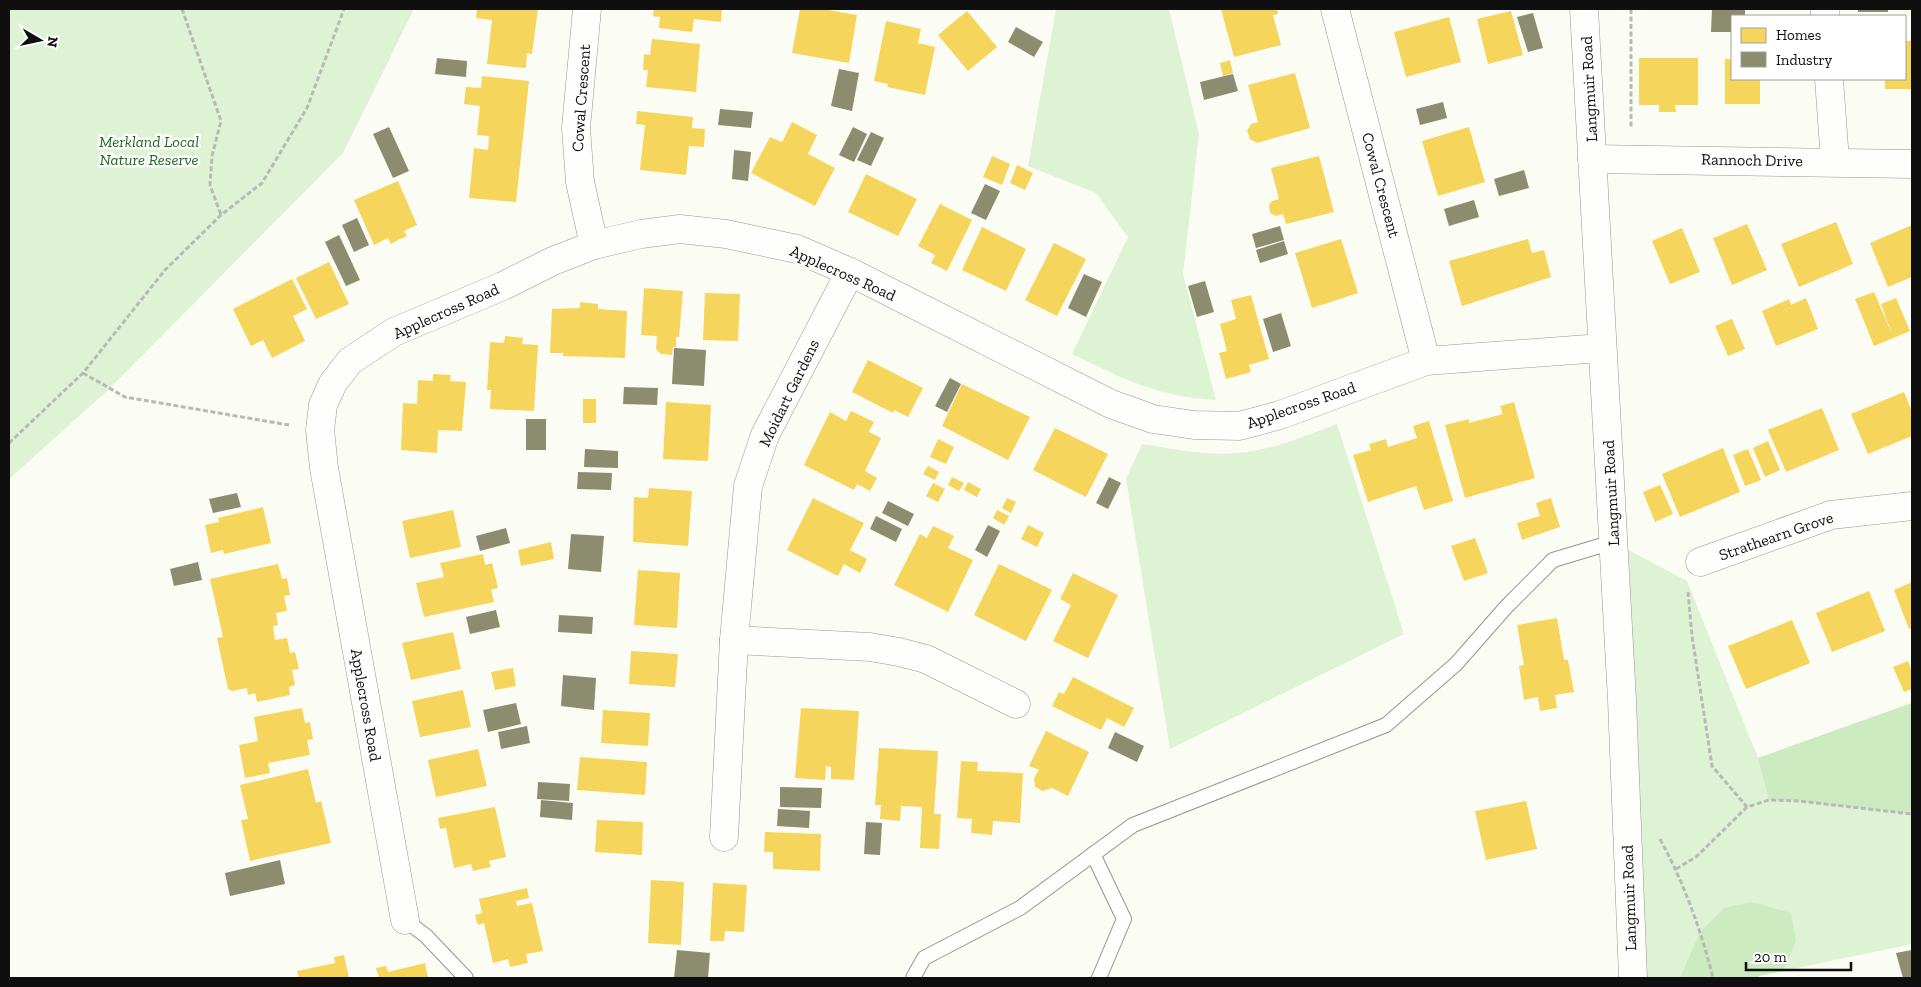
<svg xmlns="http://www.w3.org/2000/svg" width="1921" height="987" font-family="'Zilla Slab',serif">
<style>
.green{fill:#def3d4}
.forest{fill:#ccebc1}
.homes{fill:#f6d55c}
.industry{fill:#8c8c6e}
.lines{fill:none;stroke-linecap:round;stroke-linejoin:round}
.service-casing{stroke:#959692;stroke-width:16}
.minor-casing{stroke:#959692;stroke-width:29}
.path{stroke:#b9b9b8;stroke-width:3;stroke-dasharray:5 2.5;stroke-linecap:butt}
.service{stroke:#fefffd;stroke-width:14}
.minor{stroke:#fefffd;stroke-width:28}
.labels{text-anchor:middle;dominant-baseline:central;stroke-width:5;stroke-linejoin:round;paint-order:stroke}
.street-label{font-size:16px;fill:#0f0f0f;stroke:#fff}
.park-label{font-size:16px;font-style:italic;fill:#1c6a1f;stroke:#fff}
</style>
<rect width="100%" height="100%" fill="#fbfcf4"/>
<g class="green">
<polygon points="9,9 414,9 343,153 106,392 9,479"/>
<path d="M1056 9H1169L1199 134 1183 274 1216 400C1158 397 1123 379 1072 354L1128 237 1096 193 1028 166Z"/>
<path d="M1337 424 1404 634 1170 749 1126 479 1142 444C1174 449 1206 456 1238 453 1272 450 1305 436 1337 424Z"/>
<polygon points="1613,542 1687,581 1758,758 1912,703 1912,944 1759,976 1759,978 1633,978"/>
</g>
<g class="forest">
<polygon points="1912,703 1912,814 1799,801 1769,800 1758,758"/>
<polygon points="1752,902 1791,913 1796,941 1783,971 1759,976 1759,978 1680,978 1700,932 1724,908"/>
</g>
<g class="homes">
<polygon points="477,9 538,9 532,54 527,53 526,68 487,64 492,20 476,18"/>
<polygon points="654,9 722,9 721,22 694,19 692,32 659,28 660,17 653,16"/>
<polygon points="800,9 823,9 857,15 849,63 792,53"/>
<polygon points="1221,9 1277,9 1278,14 1273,15 1281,45 1234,57"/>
<polygon points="967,11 997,47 968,71 938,35"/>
<polygon points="1511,11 1523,55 1488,64 1477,19"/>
<polygon points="1449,17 1461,62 1406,77 1394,32"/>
<polygon points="886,21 921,29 918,43 935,47 925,95 887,87 888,84 874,81"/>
<polygon points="652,39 700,44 696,92 646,87 648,70 643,70 644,54 650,55"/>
<polygon points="1905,41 1912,41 1912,89 1885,89 1885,79 1905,79"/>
<polygon points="1639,58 1698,58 1698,105 1675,105 1676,112 1659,112 1659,105 1639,105"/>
<polygon points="1725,59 1732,59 1732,79 1760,79 1760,104 1725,104"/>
<polygon points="1230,60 1233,73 1223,76 1220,63"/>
<polygon points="1295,73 1310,128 1257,143 1250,139 1247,131 1251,124 1258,122 1248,85"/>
<polygon points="482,76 529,81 516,202 469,198 474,148 488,150 489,136 477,135 480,106 464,104 466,87 481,88"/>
<polygon points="637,111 693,117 692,128 705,129 704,147 689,146 686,175 640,170 645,125 636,124"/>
<polygon points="792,122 817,135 808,154 835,168 815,206 751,173 770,137 782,142"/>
<polygon points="1469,127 1485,182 1438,196 1422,141"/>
<polygon points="992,156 1010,164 1002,185 983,177"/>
<polygon points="1319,156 1334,212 1286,224 1283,214 1276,216 1270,213 1269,205 1272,201 1279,199 1271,168"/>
<polygon points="1017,165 1033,173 1025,190 1010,183"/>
<polygon points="866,174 917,199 898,236 848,212"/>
<polygon points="398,181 417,225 404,231 407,236 398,240 391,244 388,238 374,245 354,200"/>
<polygon points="940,204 972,220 947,271 931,263 935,255 918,246"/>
<polygon points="1836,222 1853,264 1799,287 1781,244"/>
<polygon points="1747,224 1767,270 1732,285 1713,238"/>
<polygon points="1912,225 1912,277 1888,287 1870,243"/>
<polygon points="982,227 1026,249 1006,291 962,270"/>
<polygon points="1682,228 1700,272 1670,284 1652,241"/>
<polygon points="1341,239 1358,293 1312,308 1295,253"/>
<polygon points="1528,239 1532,253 1544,250 1551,277 1462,306 1449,261"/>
<polygon points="1054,243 1086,259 1057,316 1025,300"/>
<polygon points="329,262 349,304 316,319 296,278"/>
<polygon points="292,279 307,309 293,316 305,341 272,358 263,340 251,346 233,309"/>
<polygon points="644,288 683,291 679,337 676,337 676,347 673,347 672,355 661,354 656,349 657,336 641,335"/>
<polygon points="1874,292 1892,334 1881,304 1896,298 1910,331 1874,346 1855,299"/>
<polygon points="705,293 740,294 738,341 703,340"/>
<polygon points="1251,295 1269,359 1249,365 1251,372 1226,379 1219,353 1227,351 1220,324 1236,319 1231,300"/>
<polygon points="1806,298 1818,329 1776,346 1762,311 1789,299 1791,305"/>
<polygon points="580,302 598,304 598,309 627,311 625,358 563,356 563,353 550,353 552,309 580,308"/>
<polygon points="1732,319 1745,349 1728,356 1715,326"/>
<polygon points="505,336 523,338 522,344 538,345 534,411 490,409 491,390 487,390 490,342 504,343"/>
<polygon points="868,360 923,388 908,417 894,410 893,413 852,392"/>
<polygon points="433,374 451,375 450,381 466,382 462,431 438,430 437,453 401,450 403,403 417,404 418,380 433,381"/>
<polygon points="962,384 1030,417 1008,460 942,426"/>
<polygon points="1904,392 1912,412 1912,436 1868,454 1851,414"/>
<rect x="583" y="399" width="13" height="24"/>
<polygon points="666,402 711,405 708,461 663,459"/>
<polygon points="1514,402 1535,478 1465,498 1445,425 1469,419 1469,423 1503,414 1500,406"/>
<polygon points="1822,408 1839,450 1786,472 1768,430"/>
<polygon points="851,411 874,422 869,432 881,438 865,471 877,478 870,491 857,484 854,490 804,465 830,412 846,421"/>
<polygon points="1429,421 1453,501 1424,510 1416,486 1368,502 1353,455 1371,450 1369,444 1386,439 1388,447 1417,438 1413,426"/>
<polygon points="1055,428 1108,454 1086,497 1033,470"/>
<polygon points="938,439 954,447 946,464 930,457"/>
<polygon points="1768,441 1780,470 1765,477 1753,448"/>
<polygon points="1723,448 1740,492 1680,517 1662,474"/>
<polygon points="1748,449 1761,480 1745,486 1733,455"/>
<polygon points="928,466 939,472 935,480 923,474"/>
<polygon points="952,477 964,483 959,491 948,485"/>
<polygon points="968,482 981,489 977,497 964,490"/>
<polygon points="933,483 945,489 938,502 926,496"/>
<polygon points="1660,485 1673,514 1655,522 1643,492"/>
<polygon points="649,488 692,491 688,546 633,542 634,497 648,498"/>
<polygon points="813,498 864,523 850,550 867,559 860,573 844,564 838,576 787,550"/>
<polygon points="1007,498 1016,502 1011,513 1002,508"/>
<polygon points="1551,498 1560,527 1522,540 1517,523 1540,516 1536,503"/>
<polygon points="263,507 271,543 224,554 223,550 211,553 205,525 219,522 218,518"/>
<polygon points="453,510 461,547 410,558 402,521"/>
<polygon points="997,510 1009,516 1004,525 993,518"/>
<polygon points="1028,525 1044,533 1037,547 1021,539"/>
<polygon points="933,526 954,536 948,548 973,560 948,612 894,585 920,534 927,538"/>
<polygon points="1475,538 1488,573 1464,581 1451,546"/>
<polygon points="551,542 554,559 521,566 518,550"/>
<polygon points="483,554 485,565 492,563 498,588 491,590 494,602 424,617 416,583 444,577 440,563"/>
<polygon points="278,564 282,579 287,578 290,595 284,596 287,611 276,613 278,625 273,626 275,640 287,638 290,653 295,652 299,669 292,670 295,685 289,687 290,695 257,702 255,693 248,695 247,688 232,691 228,689 217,638 223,637 210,579"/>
<polygon points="999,564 1052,590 1026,641 974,615"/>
<polygon points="638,570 680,573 677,628 634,625"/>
<polygon points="1073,573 1118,595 1088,658 1053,641 1071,605 1060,599"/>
<polygon points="1912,582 1912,628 1909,629 1894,590"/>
<polygon points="1869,591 1885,631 1832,652 1816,613"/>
<polygon points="1557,618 1564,660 1568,660 1574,692 1555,695 1557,708 1540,711 1538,697 1524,700 1519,666 1524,665 1517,625"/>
<polygon points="1792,620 1810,663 1746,689 1728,646"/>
<polygon points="453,632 461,669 411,680 402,643"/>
<polygon points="631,651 678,654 675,687 629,684"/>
<polygon points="1908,661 1912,672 1912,689 1904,692 1893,667"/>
<polygon points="513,668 516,686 495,690 491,672"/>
<polygon points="1073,677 1134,708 1124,727 1107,718 1101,730 1052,706 1059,692 1064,694"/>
<polygon points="463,690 471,727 420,737 412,701"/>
<polygon points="302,708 305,723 310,722 313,739 307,740 310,755 268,763 270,773 245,778 239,745 258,741 254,717"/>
<polygon points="801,708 859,711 854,780 831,779 831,767 826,766 825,780 795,778"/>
<polygon points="603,710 650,713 648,746 601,743"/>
<polygon points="1046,731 1089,752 1068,796 1052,788 1043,791 1035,787 1034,778 1039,770 1029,766"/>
<polygon points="879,748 938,751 934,814 941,814 939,849 920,848 922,807 901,806 900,821 880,819 881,805 875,805"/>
<polygon points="478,749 487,786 436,797 428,760"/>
<polygon points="580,757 647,762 645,795 577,790"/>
<polygon points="961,761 978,762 977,771 1023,773 1020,823 993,821 992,835 971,833 972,819 957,818"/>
<polygon points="308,769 316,803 321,801 331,843 250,861 241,820 248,819 240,785"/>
<polygon points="1526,801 1537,849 1486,860 1475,811"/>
<polygon points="495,807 506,857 489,861 491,867 473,871 471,864 454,868 446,828 440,829 438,818"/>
<polygon points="597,820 643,822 642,855 595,852"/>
<polygon points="765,832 821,834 820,871 773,869 773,852 764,852"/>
<polygon points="651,880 684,882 681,945 648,943"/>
<polygon points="713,883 747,885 744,932 725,931 724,941 710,941"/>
<polygon points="527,888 529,898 516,901 517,906 532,903 543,951 526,954 528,963 510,967 508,959 493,963 484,923 478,925 475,915 482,913 479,899"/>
<polygon points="344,955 349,978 299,978 297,971 335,963 334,957"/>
<polygon points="425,963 428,978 379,978 376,968 386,966 388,972"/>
</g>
<g class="industry">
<polygon points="1712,9 1745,9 1745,16 1732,16 1732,32 1711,32"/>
<rect x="1858" y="9" width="30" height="3"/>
<polygon points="1533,13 1543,48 1528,52 1517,17"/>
<polygon points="1016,27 1043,42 1034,57 1008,42"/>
<polygon points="437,58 467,61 466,77 435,74"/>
<polygon points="839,69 859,73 852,111 831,106"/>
<polygon points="1233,74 1238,91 1204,100 1200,82"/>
<polygon points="1443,102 1447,118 1420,125 1416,109"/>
<polygon points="720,109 753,112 751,128 718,125"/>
<polygon points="389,127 409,171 393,178 373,134"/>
<polygon points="853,127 867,134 854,162 839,155"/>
<polygon points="871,132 884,138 871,166 857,160"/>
<polygon points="734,150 751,152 748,181 732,179"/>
<polygon points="1524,170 1529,188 1499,196 1494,179"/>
<polygon points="985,184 1000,191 986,220 971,213"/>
<polygon points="1474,200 1479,217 1449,226 1444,209"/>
<polygon points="357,218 369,245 354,252 342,225"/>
<polygon points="1280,226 1284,240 1256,248 1252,234"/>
<polygon points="339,235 360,280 346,286 325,242"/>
<polygon points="1284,241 1288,254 1260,263 1256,250"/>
<polygon points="1084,274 1102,282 1086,317 1068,308"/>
<polygon points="1205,281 1214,312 1197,317 1188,286"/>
<polygon points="1281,313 1291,346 1273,352 1263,319"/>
<polygon points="674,348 706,350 704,386 672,384"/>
<polygon points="950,378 961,384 947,412 935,406"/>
<polygon points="624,387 658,388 657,405 623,404"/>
<rect x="526" y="419" width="20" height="31"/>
<polygon points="585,449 618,451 618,468 584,467"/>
<polygon points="578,472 612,473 611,490 577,489"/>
<polygon points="1109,477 1121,483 1108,509 1096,503"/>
<polygon points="237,493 241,507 213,513 209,499"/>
<polygon points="888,501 914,514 908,526 882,513"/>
<polygon points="876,516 902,529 896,542 870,529"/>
<polygon points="988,525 1000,531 987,557 975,550"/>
<polygon points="506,528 510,543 480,551 476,536"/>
<polygon points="571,534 604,536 601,572 568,569"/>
<polygon points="198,562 202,580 174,586 170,569"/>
<polygon points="496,610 500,627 470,634 466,617"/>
<polygon points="559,615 593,617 592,634 558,632"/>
<polygon points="563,675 596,678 594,710 561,706"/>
<polygon points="516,703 521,724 488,732 483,710"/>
<polygon points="527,726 530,743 501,749 498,732"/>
<polygon points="1115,732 1144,746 1137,762 1108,748"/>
<polygon points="538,782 570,784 569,801 537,799"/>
<polygon points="780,787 822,788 821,808 780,807"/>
<polygon points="541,800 573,803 572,820 540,817"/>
<polygon points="778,809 810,811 809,828 777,826"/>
<polygon points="866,822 882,823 880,855 864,854"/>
<polygon points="280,860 285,884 230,896 225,873"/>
<polygon points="677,950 710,953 708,978 674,978"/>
<polygon points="1912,950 1912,978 1903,978 1896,953"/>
</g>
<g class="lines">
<defs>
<g id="service">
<polyline points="1093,854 1124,919 1099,978"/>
<polyline points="405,920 426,936 466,978"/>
<polyline points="913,978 924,958 1020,908 1133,825 1386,725 1456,664 1507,606 1553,560 1613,542"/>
</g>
<g id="minor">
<polyline points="587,9 576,128 580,182 594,245"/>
<polyline points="1335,9 1426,361"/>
<polyline points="1584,9 1622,700 1633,978"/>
<polyline points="1825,9 1825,16"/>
<polyline points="1829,79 1835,161"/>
<polyline points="1592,159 1912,164"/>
<polyline points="1700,562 1831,515 1912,506"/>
<polyline points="734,640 870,647 899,652 926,659 1016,704"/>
<polyline points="724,837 734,640 748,486 765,435 850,272"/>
<polyline points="405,920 324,468 320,430 323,405 333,383 350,361 394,332 503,286 553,261 594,245 641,234 680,229 726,234 797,249 850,272 1111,404 1153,419 1194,425 1239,426 1280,415 1426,361 1601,348"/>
</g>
</defs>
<use href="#service" class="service-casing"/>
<use href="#minor" class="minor-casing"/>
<g class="path">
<polyline points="182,9 221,121 212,156 210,185 221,215"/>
<polyline points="1631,9 1631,128"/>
<polyline points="83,373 125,397 289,425"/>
<polyline points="9,443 83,373 165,270 221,215 262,183 307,108 344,9"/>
<polyline points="1688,592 1692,636 1712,766 1747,807"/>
<path d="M1660 839C1684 883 1701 930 1713 978"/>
<polyline points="1676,869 1696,857 1747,807 1769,800 1799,801 1912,814"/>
</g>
<use href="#service" class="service"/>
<use href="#minor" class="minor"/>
</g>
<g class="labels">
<g class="street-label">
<text transform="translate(1589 89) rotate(-93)">Langmuir Road</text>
<text transform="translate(581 98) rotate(-86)">Cowal Crescent</text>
<text transform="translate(1752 160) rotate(1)">Rannoch Drive</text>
<text transform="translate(1381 185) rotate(75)">Cowal Crescent</text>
<text transform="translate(843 273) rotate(24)">Applecross Road</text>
<text transform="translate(446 311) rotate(-24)">Applecross Road</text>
<text transform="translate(789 393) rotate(-64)">Moidart Gardens</text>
<text transform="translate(1301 405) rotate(-19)">Applecross Road</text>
<text transform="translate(1611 493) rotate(-93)">Langmuir Road</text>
<text transform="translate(1776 536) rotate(-19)">Strathearn Grove</text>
<text transform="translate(366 705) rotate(80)">Applecross Road</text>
<text transform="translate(1629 898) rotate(-92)">Langmuir Road</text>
</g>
<g class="park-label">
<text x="149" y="141">Merkland Local<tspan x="149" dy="18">Nature Reserve</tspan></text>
</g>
</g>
<rect width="1921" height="987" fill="none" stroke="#0f0f0f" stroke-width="20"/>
<rect x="1731" y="15" width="175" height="65" fill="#ffffff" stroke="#9f9f9f"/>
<rect x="1741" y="28" width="25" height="15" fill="#f6d55c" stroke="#9f9f9f"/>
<text x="1776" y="40" font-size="15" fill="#0f0f0f">Homes</text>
<rect x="1741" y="52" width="25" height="15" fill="#8c8c6e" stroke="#9f9f9f"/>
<text x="1776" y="65" font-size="15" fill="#0f0f0f">Industry</text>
<g transform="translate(40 40) rotate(99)" stroke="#ffffff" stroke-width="4" paint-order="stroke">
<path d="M0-4L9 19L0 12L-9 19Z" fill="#0f0f0f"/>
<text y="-8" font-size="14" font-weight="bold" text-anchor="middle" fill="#0f0f0f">N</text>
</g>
<path d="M1746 962v8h105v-8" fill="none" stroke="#0f0f0f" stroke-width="2.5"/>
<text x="1754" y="962" font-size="15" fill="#0f0f0f" stroke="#ffffff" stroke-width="4" paint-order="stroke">20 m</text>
</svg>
